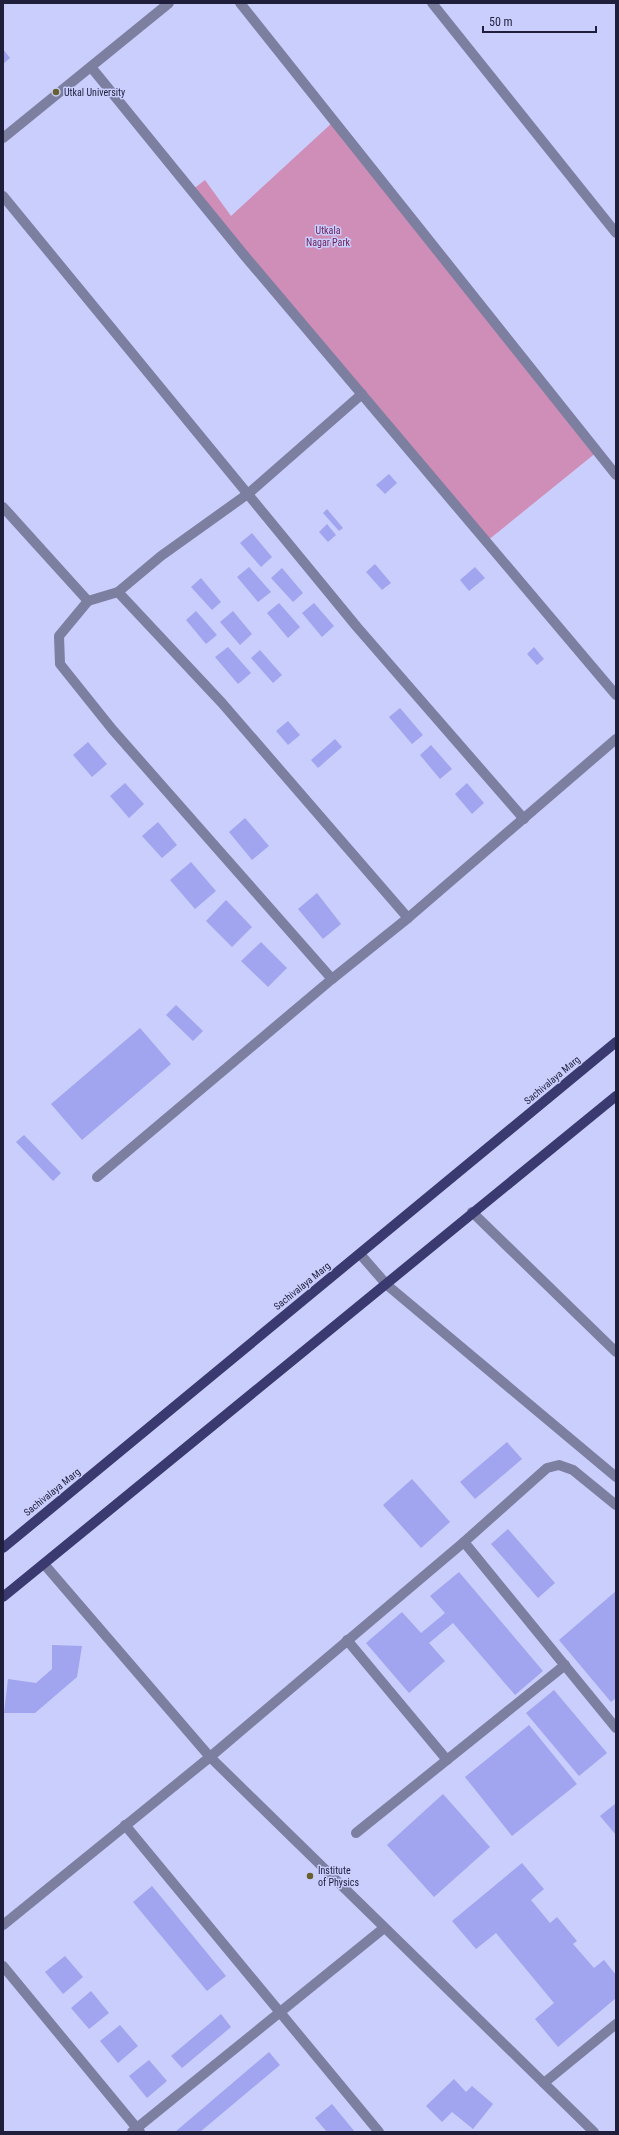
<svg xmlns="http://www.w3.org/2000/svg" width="619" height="2135" font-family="'Roboto Condensed',sans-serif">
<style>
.green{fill:#cf8eb7}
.building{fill:#a1a4ef}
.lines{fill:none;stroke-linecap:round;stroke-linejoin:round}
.minor{stroke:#7c7f9f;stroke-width:10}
.major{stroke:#3a3a71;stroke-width:10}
.poi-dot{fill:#68612d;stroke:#cacefd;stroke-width:1.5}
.labels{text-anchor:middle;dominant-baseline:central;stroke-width:3;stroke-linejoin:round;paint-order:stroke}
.poi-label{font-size:10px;fill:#1f1f3c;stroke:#cacefd;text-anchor:start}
.park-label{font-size:10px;fill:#6b1e55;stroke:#cacefd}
.street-label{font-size:10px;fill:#1f1f3c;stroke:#cacefd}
</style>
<rect width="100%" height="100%" fill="#cacefd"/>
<polygon class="green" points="333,122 597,452 487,541 192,190 205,180 231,216"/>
<g class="building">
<polygon points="3,49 10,58 3,64"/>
<polygon points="389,474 397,483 385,494 376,485"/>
<polygon points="327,509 343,528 339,531 323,513"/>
<polygon points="327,524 336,535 328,542 319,532"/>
<polygon points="252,533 272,557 261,567 240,543"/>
<polygon points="375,564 391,583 382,590 366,572"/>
<polygon points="249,567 271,592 258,602 237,577"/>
<polygon points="475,567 485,578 469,591 460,580"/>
<polygon points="282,568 303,593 293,602 271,578"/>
<polygon points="201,578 221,602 212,610 191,587"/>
<polygon points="279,603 300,627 288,638 267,613"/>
<polygon points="314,603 334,626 322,637 302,613"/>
<polygon points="196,611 217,635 206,644 186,620"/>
<polygon points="233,611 252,634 240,645 220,622"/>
<polygon points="228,647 251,673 238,684 215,657"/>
<polygon points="534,647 544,659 537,665 527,654"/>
<polygon points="260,650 282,675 273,683 251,658"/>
<polygon points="400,708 423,735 412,744 389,717"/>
<polygon points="288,721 300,735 288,745 276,731"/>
<polygon points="335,739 342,747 318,768 311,760"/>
<polygon points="88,742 107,764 92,777 73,755"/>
<polygon points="431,745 452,769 440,779 420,755"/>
<polygon points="125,783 144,804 129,818 110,796"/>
<polygon points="467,783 484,803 472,814 455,794"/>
<polygon points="245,818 269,846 252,860 229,832"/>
<polygon points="158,822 177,845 162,858 142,836"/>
<polygon points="191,862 216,891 195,909 170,880"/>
<polygon points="317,893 341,924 323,939 298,909"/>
<polygon points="226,900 252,927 232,947 206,921"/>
<polygon points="261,942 287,968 268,987 241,961"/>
<polygon points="176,1005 203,1031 193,1041 166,1015"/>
<polygon points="140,1028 171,1064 82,1140 51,1104"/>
<polygon points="24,1135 61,1173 53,1181 16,1142"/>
<polygon points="507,1442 522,1459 475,1499 460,1482"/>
<polygon points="412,1479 450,1522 421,1548 383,1505"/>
<polygon points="508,1529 555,1583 538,1598 491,1544"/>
<polygon points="459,1572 543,1671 515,1695 453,1623 429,1643 445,1661 409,1693 366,1643 402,1612 421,1633 445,1613 430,1596"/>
<polygon points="616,1591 616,1698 611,1702 559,1640"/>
<polygon points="52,1645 82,1646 77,1677 35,1713 4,1713 8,1679 36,1683 52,1669"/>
<polygon points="554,1690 607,1753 579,1776 526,1713"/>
<polygon points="529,1725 577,1784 512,1836 465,1777"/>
<polygon points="443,1794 490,1847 434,1897 387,1845"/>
<polygon points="616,1803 616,1835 600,1816"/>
<polygon points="522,1863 544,1889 531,1900 550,1923 557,1917 577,1941 573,1944 594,1968 604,1960 616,1975 616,1998 558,2047 535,2019 554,2003 496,1933 476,1949 452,1921"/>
<polygon points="152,1886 226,1976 207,1991 133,1902"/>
<polygon points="65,1956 83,1977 63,1994 45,1972"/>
<polygon points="91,1991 109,2013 89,2029 71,2008"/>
<polygon points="221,2014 231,2027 182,2068 171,2056"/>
<polygon points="120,2025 138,2046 118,2063 100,2041"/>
<polygon points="269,2052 280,2065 200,2132 175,2132"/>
<polygon points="149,2060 167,2081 147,2098 129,2076"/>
<polygon points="454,2079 466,2092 472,2086 493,2104 473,2129 452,2112 442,2122 426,2106"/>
<polygon points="332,2104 355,2132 327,2132 315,2118"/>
</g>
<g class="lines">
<g class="minor">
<polyline points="240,3 616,475"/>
<polyline points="432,3 616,233"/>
<polyline points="91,67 244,255 616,695"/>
<polyline points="3,138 169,3"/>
<polyline points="3,196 357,627 524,819"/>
<polyline points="3,507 88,601 118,592 222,703 408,918 616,739"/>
<polyline points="118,592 161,556 249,493 362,394"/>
<polyline points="88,601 59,636 60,664 112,729 332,979 408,918"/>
<polyline points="97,1177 332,979"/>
<polyline points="472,1212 616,1352"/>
<polyline points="360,1254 387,1285 616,1477"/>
<polyline points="464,1542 616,1728"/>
<polyline points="44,1564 210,1757 594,2132"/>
<polyline points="347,1640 447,1760"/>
<polyline points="125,1825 379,2132"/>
<polyline points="356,1833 565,1665"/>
<polyline points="3,1925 210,1757 464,1542 547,1468 559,1465 573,1470 616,1505"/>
<polyline points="3,1966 140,2132"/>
<polyline points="544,2083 616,2024"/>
<polyline points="132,2132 384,1928"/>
</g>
<g class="major">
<polyline points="3,1548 616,1042"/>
<polyline points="3,1597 616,1096"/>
</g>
</g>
<g class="poi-dot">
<circle cx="56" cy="92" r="4"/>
<circle cx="310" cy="1876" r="4"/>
</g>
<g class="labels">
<g class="poi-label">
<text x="64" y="92">Utkal University</text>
<text x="318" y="1870">Institute<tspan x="318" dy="12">of Physics</tspan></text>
</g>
<g class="park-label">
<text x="328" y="230">Utkala<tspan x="328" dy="12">Nagar Park</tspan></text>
</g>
<g class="street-label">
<text transform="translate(552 1080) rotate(-40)">Sachivalaya Marg</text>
<text transform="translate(302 1286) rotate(-39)">Sachivalaya Marg</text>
<text transform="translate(52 1492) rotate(-39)">Sachivalaya Marg</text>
</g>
</g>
<rect width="619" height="2135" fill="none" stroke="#1f1f3c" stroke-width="8"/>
<path d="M483 26v6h113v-6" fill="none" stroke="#1f1f3c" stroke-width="2"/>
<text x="489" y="26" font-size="12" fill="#1f1f3c" stroke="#cacefd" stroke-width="3" paint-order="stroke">50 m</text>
</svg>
